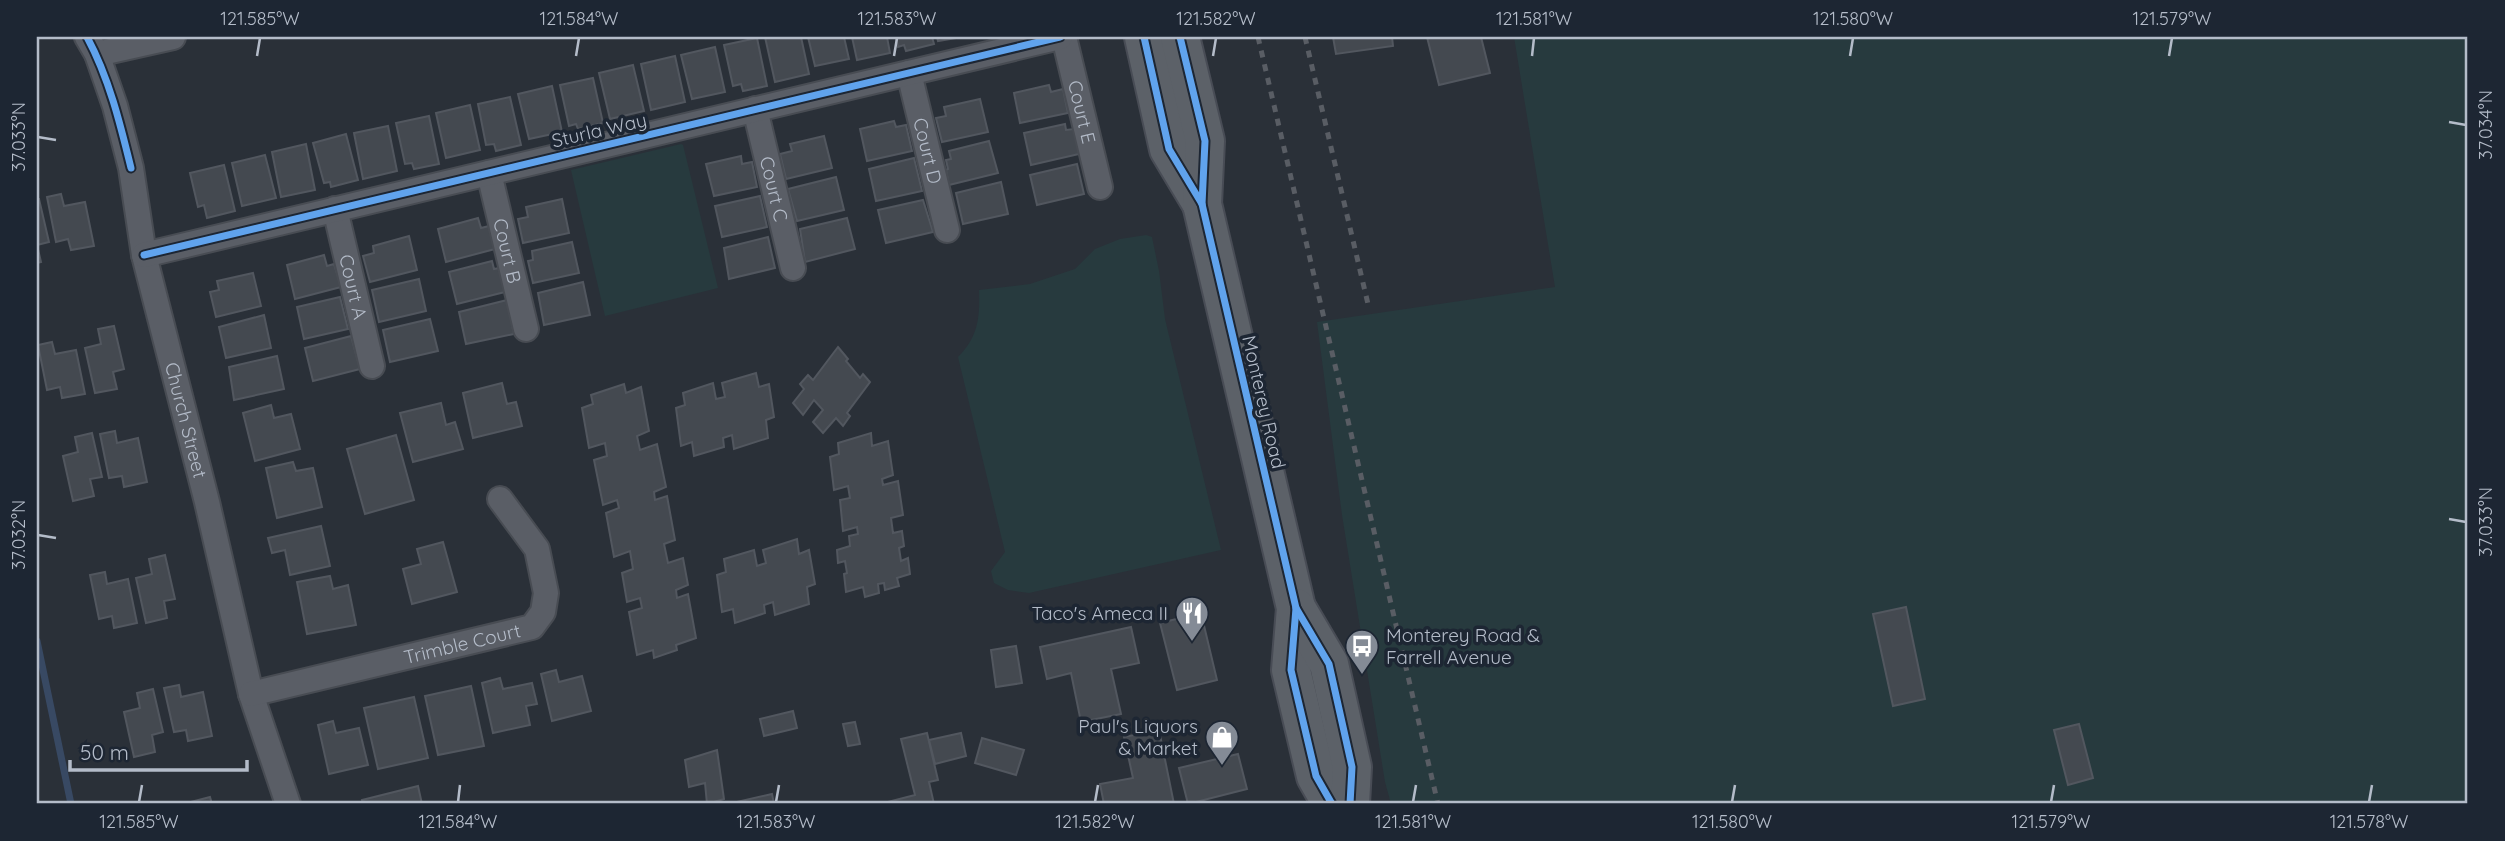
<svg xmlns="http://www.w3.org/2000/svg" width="2505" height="841" font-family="Quicksand,sans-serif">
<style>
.green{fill:#273a3e}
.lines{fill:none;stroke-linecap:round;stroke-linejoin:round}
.stream{stroke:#384963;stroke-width:7}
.building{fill:#444950;stroke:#52575f;stroke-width:2}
.street-casing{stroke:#484c53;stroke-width:28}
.primary-casing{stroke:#484c55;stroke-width:42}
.street{stroke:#5a5e66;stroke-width:24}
.primary{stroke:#5c6168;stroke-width:38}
.rail{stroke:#595d64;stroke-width:5;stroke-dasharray:7 7;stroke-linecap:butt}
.cycleway-casing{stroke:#1d2633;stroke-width:11}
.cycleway{stroke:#60a3ed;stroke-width:7}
.ticks{fill:none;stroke:#b4bcc9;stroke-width:2.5}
.labels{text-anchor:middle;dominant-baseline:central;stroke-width:7;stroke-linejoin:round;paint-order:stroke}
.street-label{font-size:19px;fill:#b4bcc9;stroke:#1d2633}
.poi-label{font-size:19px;fill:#b4bcc9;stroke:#1d2633;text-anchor:end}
.neatline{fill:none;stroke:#b4bcc9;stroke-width:2.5}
.ticks-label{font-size:18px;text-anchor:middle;fill:#b4bcc9}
</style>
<rect width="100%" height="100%" fill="#2a3038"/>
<g class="green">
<polygon points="1514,37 2468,37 2468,804 1391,804 1385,782 1342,515 1317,322 1555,287"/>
<polygon points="681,144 683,145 718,288 605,316 571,170"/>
<path d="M1146 235 1152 237 1159 271 1165 319 1221 550 1029 593 1008 590 994 583 991 571 1005 552 958 357C978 337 980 318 979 290L1030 284 1075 269 1095 249 1120 239Z"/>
</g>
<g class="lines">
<polyline class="stream" points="37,641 71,804"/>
</g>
<g class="building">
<polygon points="765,37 801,37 809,74 775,82"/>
<polygon points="808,37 844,37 849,59 815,66"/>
<polygon points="852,37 887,37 890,53 857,60"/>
<polygon points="896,37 932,37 934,44 906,51 904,45 898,47"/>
<polygon points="937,37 962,37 938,41"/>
<polygon points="1333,37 1392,37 1393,46 1336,54"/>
<polygon points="1427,37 1481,37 1490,73 1439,85"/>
<polygon points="757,38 767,86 743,91 741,84 733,86 724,45"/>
<polygon points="715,47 725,92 692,99 681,55"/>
<polygon points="675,56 685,102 651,110 641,64"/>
<polygon points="633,65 644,111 610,119 599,73"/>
<polygon points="593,78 603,123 578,129 576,124 569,126 560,85"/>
<polygon points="1049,85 1051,92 1063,89 1068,113 1020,123 1014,93"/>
<polygon points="552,86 562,132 529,139 518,94"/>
<polygon points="510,97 521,145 496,151 494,144 486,145 478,104"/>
<polygon points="980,99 988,132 942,142 936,118 946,116 944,107"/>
<polygon points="470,105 480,150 446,158 436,113"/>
<polygon points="429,116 439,164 414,169 412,163 405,164 396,123"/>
<polygon points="894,121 896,127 906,125 912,151 867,161 860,129"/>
<polygon points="1065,124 1066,130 1074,129 1079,154 1031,165 1024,133"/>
<polygon points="388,126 397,171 363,179 354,133"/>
<polygon points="346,134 358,180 331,187 330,182 324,183 313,143"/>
<polygon points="824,136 832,168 786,179 780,154 792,151 790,144"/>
<polygon points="989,141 998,173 949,185 946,170 948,169 946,160 951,159 949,151"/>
<polygon points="306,144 315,190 281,197 272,152"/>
<polygon points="265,155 276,198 242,206 232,163"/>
<polygon points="741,156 742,164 752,162 757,187 714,196 706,164"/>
<polygon points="914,158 922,191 876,201 869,169"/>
<polygon points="1077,164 1084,194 1037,205 1030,175"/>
<polygon points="224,165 235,211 207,218 204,205 198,207 190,173"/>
<polygon points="836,177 844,210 797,221 788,189"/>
<polygon points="1001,182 1008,214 963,224 956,193"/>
<polygon points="61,194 64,206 85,202 94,246 71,250 68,239 56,242 47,197"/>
<polygon points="760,196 767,227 722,237 715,206"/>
<polygon points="37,199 39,199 49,242 37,245 41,262 37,263"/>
<polygon points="562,199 569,233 523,243 518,219 528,217 526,207"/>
<polygon points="923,200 933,232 886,243 878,210"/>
<polygon points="478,218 481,228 489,226 495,249 446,262 438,229"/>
<polygon points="847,218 855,249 805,262 800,229"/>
<polygon points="409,236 417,270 370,282 363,256 374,253 373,246"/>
<polygon points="768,237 775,268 729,279 724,248"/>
<polygon points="572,242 579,273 533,283 528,261 533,260 532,251"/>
<polygon points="324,255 327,266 334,264 341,287 295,299 287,265"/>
<polygon points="492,261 494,269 499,268 505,292 457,304 449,272"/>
<polygon points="253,273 261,306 216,317 210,292 219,290 217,281"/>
<polygon points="419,279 426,311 379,322 372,290"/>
<polygon points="583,282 590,315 544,325 538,293"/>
<polygon points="340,297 348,329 304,339 297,307"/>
<polygon points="507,300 514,334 466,344 459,312"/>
<polygon points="264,315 271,348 226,358 219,327"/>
<polygon points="430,319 438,351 390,362 383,330"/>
<polygon points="114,326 124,369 113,372 117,389 95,393 85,348 101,344 98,329"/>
<polygon points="351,336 360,369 313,381 305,348"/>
<polygon points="52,342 55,354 76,350 85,394 62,398 60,387 47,390 38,345"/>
<polygon points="838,347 848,359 846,361 860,378 863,374 870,382 847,413 850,416 843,426 836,418 823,433 813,422 823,410 814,400 803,415 793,403 804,389 800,384 808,375 813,380"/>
<polygon points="277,356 284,389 234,400 229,367"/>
<polygon points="756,373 759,387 769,384 774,417 766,420 768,438 734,449 732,435 723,438 724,447 694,456 692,442 681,446 676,408 685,405 683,393 713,383 716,399 725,397 722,383"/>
<polygon points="502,383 507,404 516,402 522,426 473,438 463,393"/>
<polygon points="624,384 626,393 641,387 649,431 637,436 640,450 657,444 666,487 654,492 655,500 667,496 675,540 664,544 668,563 683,558 688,585 676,590 677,598 688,594 696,638 676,645 677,650 654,658 653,650 637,655 629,612 642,608 640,598 627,602 622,573 633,569 630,551 614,557 606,513 619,508 617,500 603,505 594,460 607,456 605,443 589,448 582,408 593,404 591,395"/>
<polygon points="441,403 446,425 455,422 463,449 413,462 400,413"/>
<polygon points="271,405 274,418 291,414 300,449 255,461 243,413"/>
<polygon points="115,431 117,443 138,438 147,482 124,487 122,476 109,478 100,434"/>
<polygon points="92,433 102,477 90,479 94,496 73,501 63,456 78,452 75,437"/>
<polygon points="871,433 872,446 888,441 893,475 882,479 883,485 898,481 903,515 891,518 893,533 902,531 904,546 899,548 901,561 908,558 910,574 897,578 899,586 885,590 884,583 878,584 879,593 865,597 863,587 846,592 844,574 847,573 845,561 838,563 837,550 850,546 849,536 858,534 857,527 843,531 840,500 850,498 848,486 834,490 830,457 839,454 838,443"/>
<polygon points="396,435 414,500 365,514 347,449"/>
<polygon points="293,462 296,471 313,468 322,507 277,518 266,468"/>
<polygon points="321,526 330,566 290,575 285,550 272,553 268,538"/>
<polygon points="797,539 799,554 809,550 815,584 807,587 809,604 775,615 773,602 764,605 765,613 735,623 733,609 722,612 717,575 726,572 724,559 754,550 757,566 766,563 763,550"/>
<polygon points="443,542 457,592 412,604 403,569 421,564 417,549"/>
<polygon points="165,555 175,599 164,601 167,618 146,623 136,578 152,574 149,559"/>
<polygon points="105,572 107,584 128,579 137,623 114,628 112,616 99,619 90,575"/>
<polygon points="330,576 333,589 348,585 356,625 307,634 297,582"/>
<polygon points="1906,607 1925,699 1893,706 1873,614"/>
<polygon points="1201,613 1217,680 1177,690 1160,623"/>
<polygon points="1131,627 1139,663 1111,669 1121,714 1081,722 1071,673 1047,679 1040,647"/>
<polygon points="1016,646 1022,683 996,687 991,650"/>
<polygon points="556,670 559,682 582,676 591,711 552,721 541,674"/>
<polygon points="500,678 503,689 532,683 537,704 526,706 530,725 493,733 482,683"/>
<polygon points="179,685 181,697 203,692 212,736 188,741 186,730 174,732 164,688"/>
<polygon points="471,686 484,746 438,755 425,696"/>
<polygon points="153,689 163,732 152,735 155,752 134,757 124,712 140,708 137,693"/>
<polygon points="414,697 428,758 378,769 364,708"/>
<polygon points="793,711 797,728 764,736 760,719"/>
<polygon points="333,721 336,733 359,728 368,765 329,774 318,725"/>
<polygon points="855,722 860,744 848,746 843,724"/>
<polygon points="2079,724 2093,778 2068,785 2054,730"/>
<polygon points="1159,730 1174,804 1104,804 1100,784 1133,778 1124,737"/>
<polygon points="927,733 938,780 929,782 934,804 880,804 915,795 901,739"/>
<polygon points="961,733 966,756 935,764 929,740"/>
<polygon points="982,738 1024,750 1016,775 975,763"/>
<polygon points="717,750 724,799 707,804 705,783 689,787 685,760"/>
<polygon points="1238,754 1247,789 1188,804 1179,768"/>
<polygon points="418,786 422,804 363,804 362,800"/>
<polygon points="772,794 774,804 732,804 732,803"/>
<polygon points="210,797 212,804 183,804"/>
</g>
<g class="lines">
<defs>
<g id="street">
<path id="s1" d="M87 37 97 54 115 106 131 168 144 255 207 502 251 694 288 804"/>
<path id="s2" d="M1064 37 1100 187"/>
<polyline points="97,54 173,37"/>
<path id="s3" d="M909 73 947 230"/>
<path id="s4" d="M755 109 793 268"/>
<path id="s5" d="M489 173 526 329"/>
<path id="s6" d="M335 209 372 366"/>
<polyline points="144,255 1060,37"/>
<path id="s7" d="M251 694 532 627 543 612 546 593 537 549 500 499"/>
</g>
<g id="primary">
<polyline points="1144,37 1169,149 1202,204"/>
<polyline points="1180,37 1205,141 1202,204 1296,608 1291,670 1316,776 1332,804"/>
<polyline points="1296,608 1329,664 1352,767 1350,804"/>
</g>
</defs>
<use href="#street" class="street-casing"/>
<use href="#primary" class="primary-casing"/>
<use href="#street" class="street"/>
<use href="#primary" class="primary"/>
<g class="rail">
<polyline points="1258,37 1438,804"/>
<polyline points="1305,37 1368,304"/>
</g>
<defs>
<g id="cycleway">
<path d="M87 37C109 78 120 123 131 168"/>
<polyline points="1144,37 1169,149 1202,204"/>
<polyline points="1180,37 1205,141 1202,204 1296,608 1291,670 1316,776 1332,804"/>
<polyline points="144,255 1060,37"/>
<polyline points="1296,608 1329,664 1352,767 1350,804"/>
</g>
</defs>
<use href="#cycleway" class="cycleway-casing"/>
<use href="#cycleway" class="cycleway"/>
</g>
<path class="ticks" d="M257 56 260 38M576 56 579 38M894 56 897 38M1213 56 1216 38M1532 56 1534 38M1850 56 1853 38M2169 56 2172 38M2449 122 2466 125M38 137 56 140M2449 519 2466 522M38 535 56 538M139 802 142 785M458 802 460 785M776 802 779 785M1095 802 1098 785M1413 802 1416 785M1732 802 1735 785M2051 802 2054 785M2369 802 2372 785"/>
<defs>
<symbol id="restaurant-pin" viewBox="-11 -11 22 30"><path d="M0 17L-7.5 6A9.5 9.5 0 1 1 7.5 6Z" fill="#848b96" stroke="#1d2633"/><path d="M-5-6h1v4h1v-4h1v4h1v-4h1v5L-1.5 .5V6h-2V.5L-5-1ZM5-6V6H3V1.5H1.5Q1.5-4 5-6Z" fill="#fff"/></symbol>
<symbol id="bus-pin" viewBox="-11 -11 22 30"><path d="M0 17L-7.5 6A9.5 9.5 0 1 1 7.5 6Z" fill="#848b96" stroke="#1d2633"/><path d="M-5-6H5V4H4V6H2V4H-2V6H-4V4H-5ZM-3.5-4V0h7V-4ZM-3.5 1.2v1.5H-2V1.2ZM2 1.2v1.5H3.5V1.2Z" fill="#fff"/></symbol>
<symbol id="shop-pin" viewBox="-11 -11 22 30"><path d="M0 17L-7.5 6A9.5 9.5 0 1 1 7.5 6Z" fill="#848b96" stroke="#1d2633"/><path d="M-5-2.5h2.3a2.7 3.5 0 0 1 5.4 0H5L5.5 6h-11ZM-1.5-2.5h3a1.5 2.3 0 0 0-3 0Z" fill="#fff"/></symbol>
</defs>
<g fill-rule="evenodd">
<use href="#restaurant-pin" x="1173" y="594" width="38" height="52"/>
<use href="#bus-pin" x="1343" y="627" width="38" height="52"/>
<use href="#shop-pin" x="1203" y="718" width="38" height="52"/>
</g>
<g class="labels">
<g class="street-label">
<text stroke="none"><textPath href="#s2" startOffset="77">Court E</textPath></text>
<text transform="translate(599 130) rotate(-13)">Sturla Way</text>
<text stroke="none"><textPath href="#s3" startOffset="80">Court D</textPath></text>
<text stroke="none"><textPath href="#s4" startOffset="82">Court C</textPath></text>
<text stroke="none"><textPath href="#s5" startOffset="80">Court B</textPath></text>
<text stroke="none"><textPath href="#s6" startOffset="80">Court A</textPath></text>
<text transform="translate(1264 402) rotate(77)">Monterey Road</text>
<text stroke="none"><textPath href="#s1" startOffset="397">Church Street</textPath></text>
<text stroke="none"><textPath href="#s7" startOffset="217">Trimble Court</textPath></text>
</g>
<g class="poi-label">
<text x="1168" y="613">Taco's Ameca II</text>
<text x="1386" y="635" text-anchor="start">Monterey Road &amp;<tspan x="1386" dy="22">Farrell Avenue</tspan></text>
<text x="1198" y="726">Paul's Liquors<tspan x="1198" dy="22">&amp; Market</tspan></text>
</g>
</g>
<rect width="2505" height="841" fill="none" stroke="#1d2633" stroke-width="77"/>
<path d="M70 760v10h177v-10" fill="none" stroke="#b4bcc9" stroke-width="3.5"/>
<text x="80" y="760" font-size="21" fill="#b4bcc9" stroke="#1d2633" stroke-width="5" paint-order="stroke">50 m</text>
<rect x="38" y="38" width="2428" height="764" class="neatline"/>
<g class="ticks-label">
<text x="260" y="25">121.585°W</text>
<text x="579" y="25">121.584°W</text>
<text x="897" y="25">121.583°W</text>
<text x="1216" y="25">121.582°W</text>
<text x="1534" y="25">121.581°W</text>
<text x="1853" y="25">121.580°W</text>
<text x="2172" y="25">121.579°W</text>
<text transform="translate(2486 125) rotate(-90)" y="6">37.034°N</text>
<text transform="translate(19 137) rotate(-90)" y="6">37.033°N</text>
<text transform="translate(2486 522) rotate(-90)" y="6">37.033°N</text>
<text transform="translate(19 535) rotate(-90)" y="6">37.032°N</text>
<text x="139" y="828">121.585°W</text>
<text x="458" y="828">121.584°W</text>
<text x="776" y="828">121.583°W</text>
<text x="1095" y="828">121.582°W</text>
<text x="1413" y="828">121.581°W</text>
<text x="1732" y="828">121.580°W</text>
<text x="2051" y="828">121.579°W</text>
<text x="2369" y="828">121.578°W</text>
</g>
</svg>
